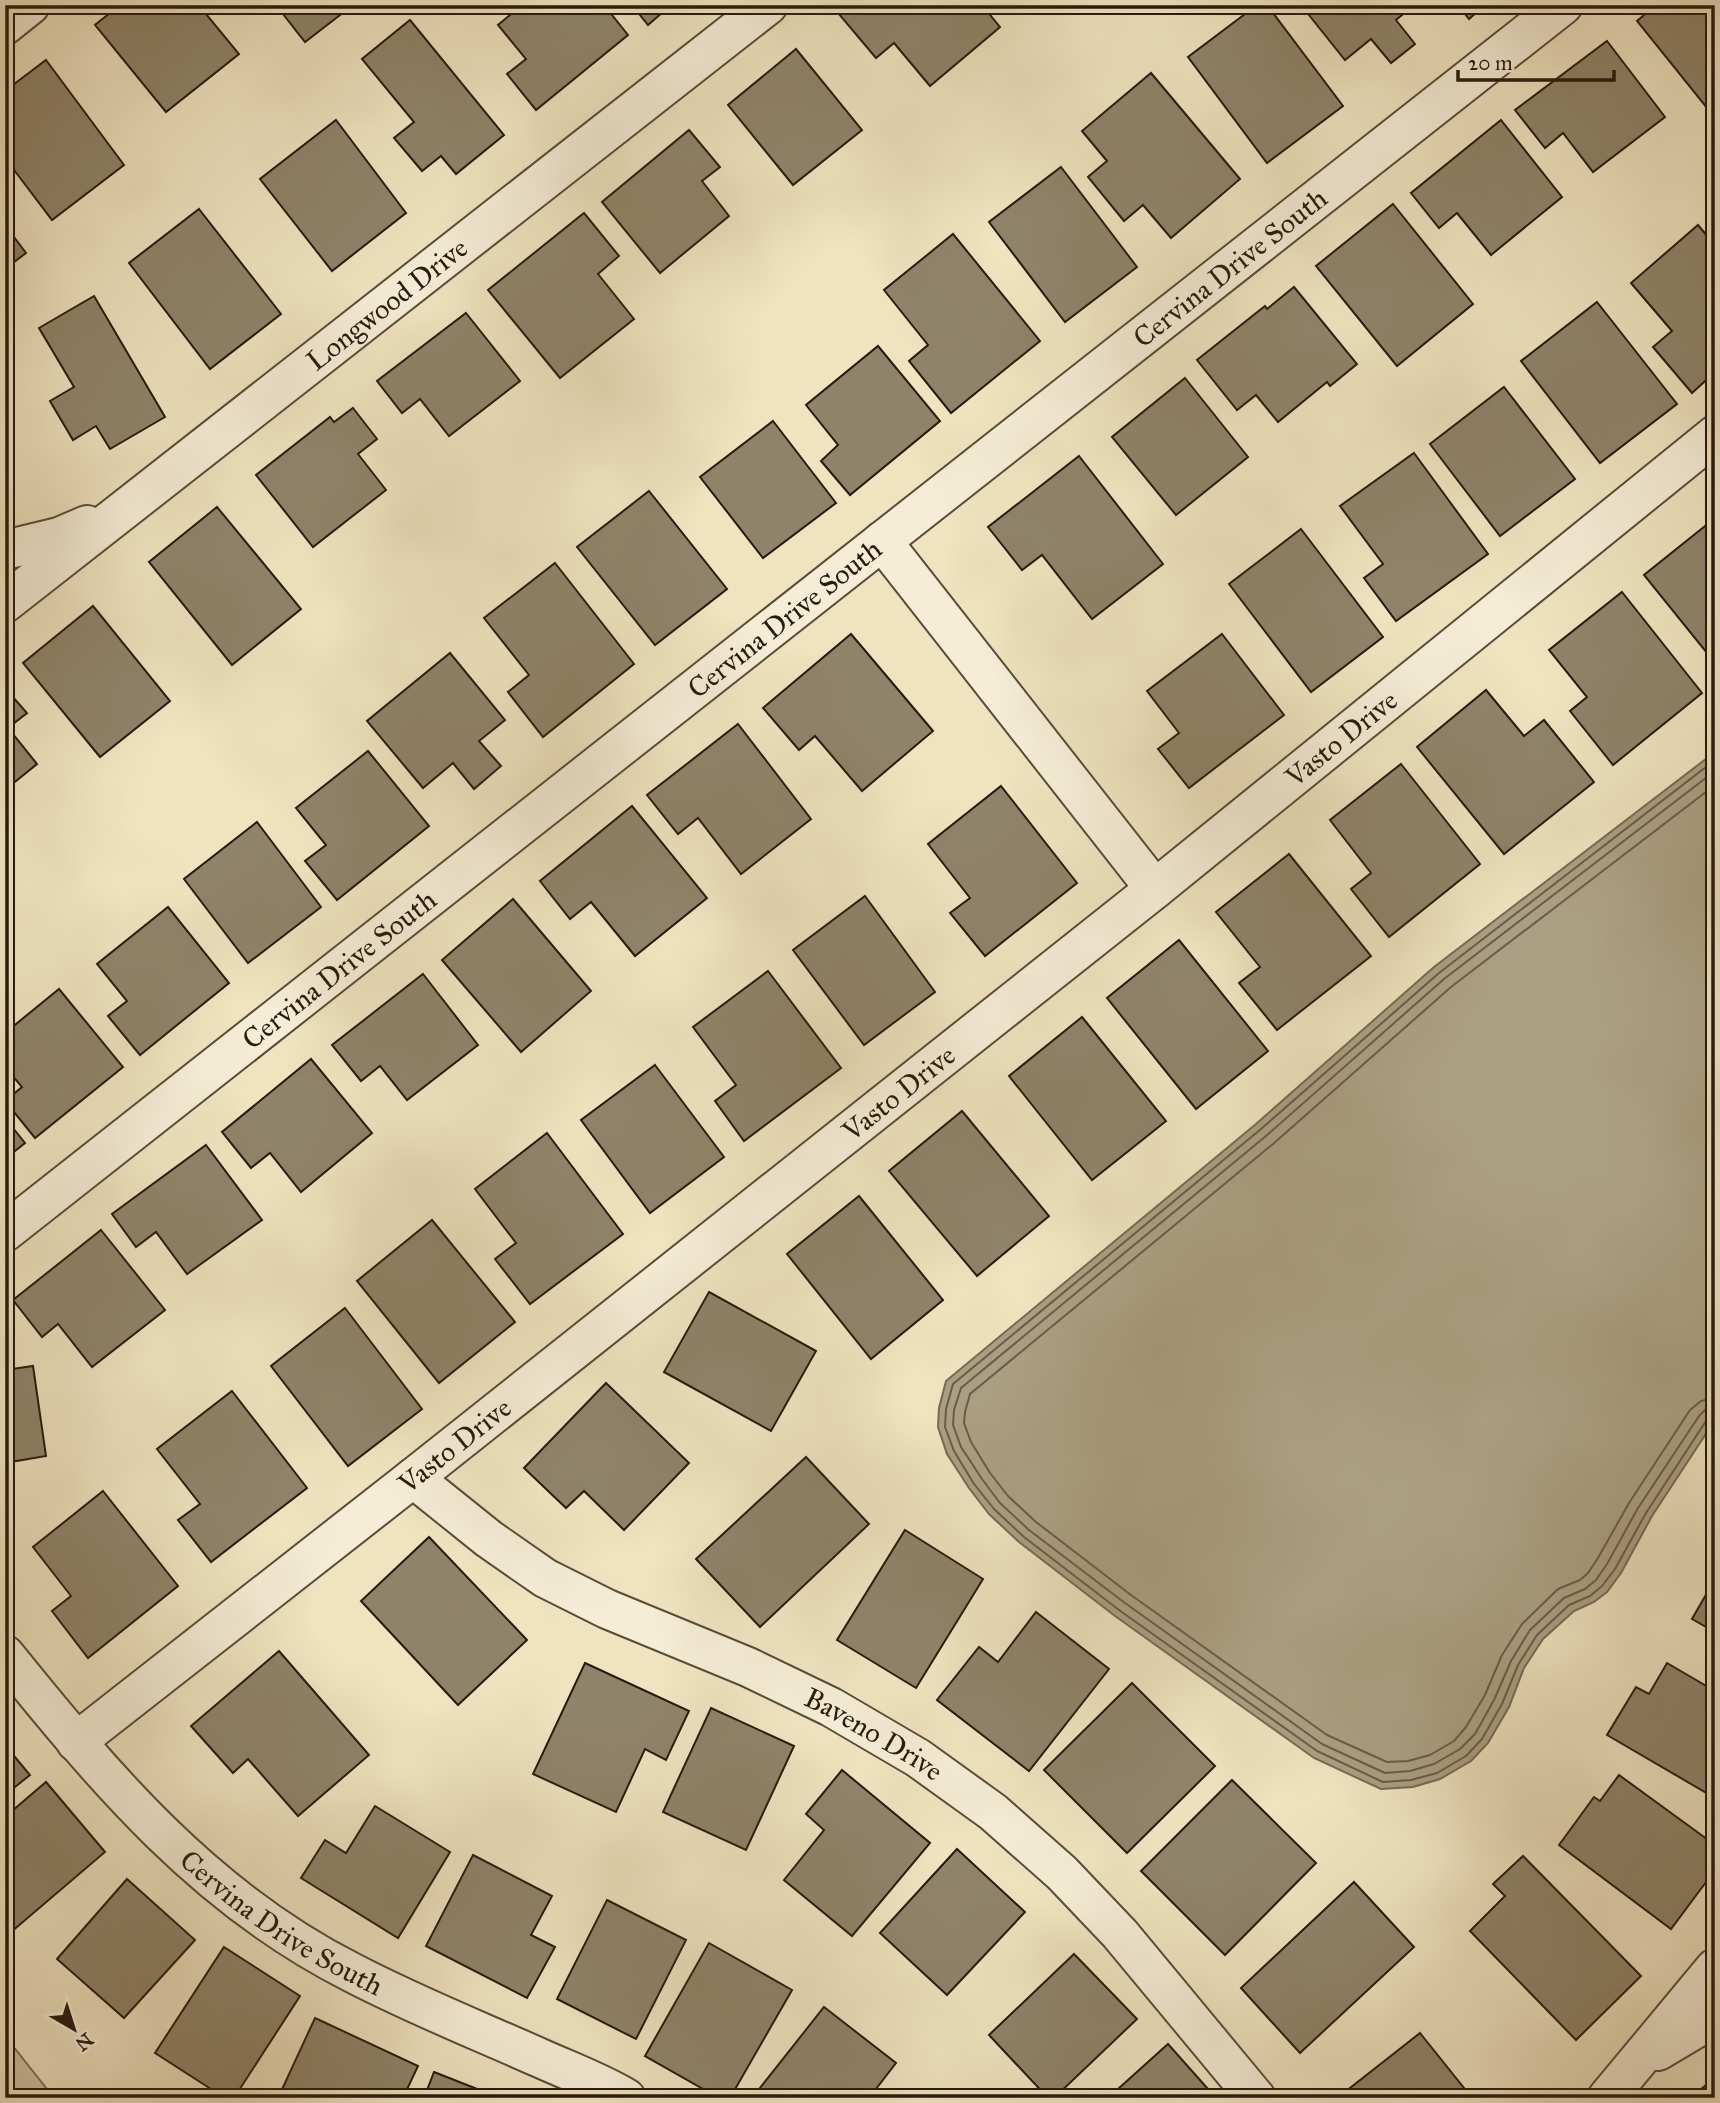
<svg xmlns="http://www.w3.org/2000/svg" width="1720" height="2103" font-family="'IM FELL Great Primer',serif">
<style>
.green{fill:#cdc1a2;stroke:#7a6e58;stroke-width:2}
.water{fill:#ab9f83;stroke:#766a54;stroke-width:2}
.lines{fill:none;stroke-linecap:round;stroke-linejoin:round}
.shore{stroke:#695c48;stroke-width:2}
.building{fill:#8f836a;stroke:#271a0d;stroke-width:2}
.minor-casing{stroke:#594c3a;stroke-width:42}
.minor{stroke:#f5edd6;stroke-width:38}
.labels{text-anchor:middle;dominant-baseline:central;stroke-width:5;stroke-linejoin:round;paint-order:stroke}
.street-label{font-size:28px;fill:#271a0d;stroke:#f5edd6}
</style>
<rect width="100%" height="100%" fill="#efe3c0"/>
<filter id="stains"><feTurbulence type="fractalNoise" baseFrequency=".00286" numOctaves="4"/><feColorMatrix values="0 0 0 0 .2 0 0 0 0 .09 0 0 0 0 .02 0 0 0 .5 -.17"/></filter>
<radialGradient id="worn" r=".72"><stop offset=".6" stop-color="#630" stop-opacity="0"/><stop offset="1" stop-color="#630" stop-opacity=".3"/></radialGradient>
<polygon class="green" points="5,2036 54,2098 5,2098"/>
<polygon class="water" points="1715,752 1715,1420 1652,1516 1621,1573 1607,1592 1594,1602 1574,1611 1543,1639 1524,1668 1509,1707 1488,1743 1471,1761 1440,1779 1413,1787 1381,1789 1314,1758 1115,1616 1019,1542 989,1514 969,1488 947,1454 938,1427 939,1408 946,1381 1256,1124 1434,967"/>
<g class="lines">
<g class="shore">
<polyline points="1715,760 1439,973 1261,1129 953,1384 946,1409 945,1427 954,1451 974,1484 994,1509 1024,1537 1119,1610 1317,1751 1383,1782 1411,1780 1437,1773 1466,1756 1482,1739 1502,1704 1518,1665 1537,1635 1569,1605 1590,1596 1602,1586 1615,1569 1646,1513 1706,1421 1710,1418 1715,1418"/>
<polyline points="1715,771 1444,979 1266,1136 961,1388 954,1410 953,1425 961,1447 982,1479 1000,1503 1029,1530 1125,1603 1322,1744 1385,1773 1410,1771 1434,1764 1460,1749 1475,1734 1494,1700 1511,1661 1530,1630 1564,1598 1585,1589 1596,1580 1607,1564 1638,1508 1699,1416 1705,1410 1715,1409"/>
<polyline points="1715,785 1451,987 1273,1144 970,1394 965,1412 964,1423 971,1442 990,1473 1008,1496 1036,1522 1131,1595 1327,1735 1387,1762 1408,1761 1430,1755 1454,1741 1466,1727 1485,1695 1502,1655 1522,1624 1558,1589 1580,1580 1588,1573 1598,1558 1629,1503 1690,1410 1701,1401 1715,1398"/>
</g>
</g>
<g class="building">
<polygon points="120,5 205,5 201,8 239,54 166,112 95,25"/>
<polygon points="276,5 353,5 305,42"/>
<polygon points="522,5 604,5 628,35 536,110 507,74 526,59 498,25"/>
<polygon points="632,5 671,5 648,25"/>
<polygon points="848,5 982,5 1000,27 930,86 894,43 876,58 838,13"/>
<polygon points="1257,5 1267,5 1343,106 1267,163 1188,57"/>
<polygon points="1301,5 1414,5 1396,20 1415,44 1391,63 1371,39 1345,60"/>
<polygon points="1458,5 1485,5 1469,19"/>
<polygon points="1656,5 1715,5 1715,118 1637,21"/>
<polygon points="410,20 504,135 456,174 441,156 422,171 394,138 414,122 362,59"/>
<polygon points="1607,41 1665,117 1593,172 1563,133 1545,148 1515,110"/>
<polygon points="796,49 862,130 793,185 728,105"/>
<polygon points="46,60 124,165 52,220 5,158 5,91"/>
<polygon points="1151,73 1240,179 1171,238 1143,205 1124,221 1088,177 1107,161 1082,131"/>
<polygon points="336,120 406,213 332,271 260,179"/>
<polygon points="1501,120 1562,197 1491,255 1457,213 1439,228 1411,193"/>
<polygon points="689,130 720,167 702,181 729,216 660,273 602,202"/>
<polygon points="1061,167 1137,267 1065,322 989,222"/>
<polygon points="1393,204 1473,304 1397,366 1316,266"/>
<polygon points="199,209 281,314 210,369 129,263"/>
<polygon points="584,213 619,256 598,274 634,319 560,378 488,290"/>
<polygon points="5,225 26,253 5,269"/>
<polygon points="1698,225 1715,245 1715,372 1692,393 1653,347 1672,331 1631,283"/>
<polygon points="953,234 1040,341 951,413 909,361 928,345 884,290"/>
<polygon points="1294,287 1357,364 1330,386 1327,382 1278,422 1256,395 1237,410 1197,360 1265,306 1267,309"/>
<polygon points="94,296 165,417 110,449 96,426 73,440 50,401 74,387 39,328"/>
<polygon points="1597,302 1677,404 1600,463 1521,361"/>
<polygon points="466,313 520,381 449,436 420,399 402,413 377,381"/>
<polygon points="878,346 940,421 850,495 821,461 838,445 806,405"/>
<polygon points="1185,378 1248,457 1176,515 1112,437"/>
<polygon points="1504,387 1575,479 1500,536 1430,444"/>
<polygon points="353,408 377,439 358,454 386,490 313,547 256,475 330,417 334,422"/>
<polygon points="773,421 836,503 763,558 700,477"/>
<polygon points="1414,453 1488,554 1396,621 1364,578 1383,564 1340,506"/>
<polygon points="1079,456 1163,564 1092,619 1042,555 1022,570 988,527"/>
<polygon points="649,491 727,589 655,645 577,547"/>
<polygon points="217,507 301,609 232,665 149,562"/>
<polygon points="1715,518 1715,663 1644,575"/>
<polygon points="1301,529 1383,637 1311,692 1229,584"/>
<polygon points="555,563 634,664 543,737 508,692 529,675 484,618"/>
<polygon points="1622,592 1702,693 1613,765 1570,711 1587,697 1549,650"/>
<polygon points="93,606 170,701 100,757 23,663"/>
<polygon points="851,634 933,731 862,791 815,736 799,750 763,708"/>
<polygon points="1222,634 1284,715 1189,788 1158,749 1179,733 1147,691"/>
<polygon points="450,653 505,720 479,741 501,766 474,789 453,763 423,788 367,721"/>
<polygon points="5,688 27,713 8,728 37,764 5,790"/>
<polygon points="1486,690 1524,736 1544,720 1594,782 1504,854 1417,747"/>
<polygon points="738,724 811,819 741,874 698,818 678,834 647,795"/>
<polygon points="368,751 429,826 337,900 305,861 326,845 296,808"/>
<polygon points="1401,764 1480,864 1389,937 1351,889 1371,873 1330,820"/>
<polygon points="1001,786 1077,883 985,956 950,913 970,898 928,844"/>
<polygon points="632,806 707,898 635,956 591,902 570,919 540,881"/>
<polygon points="257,822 321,907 248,963 184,879"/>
<polygon points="1289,854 1371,956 1277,1030 1239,983 1260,967 1216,912"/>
<polygon points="865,896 935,992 864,1045 793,950"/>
<polygon points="513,899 591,991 521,1052 442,960"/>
<polygon points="168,907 229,983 140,1055 108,1016 127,1001 97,964"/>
<polygon points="1179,940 1268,1051 1196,1109 1107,998"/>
<polygon points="768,971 841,1068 744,1141 715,1101 736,1085 693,1027"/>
<polygon points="423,974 478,1045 407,1100 380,1066 361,1081 332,1045"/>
<polygon points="59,989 123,1067 35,1138 5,1101 22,1087 5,1067 5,1033"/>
<polygon points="1082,1017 1166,1121 1092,1180 1009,1076"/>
<polygon points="311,1059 372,1133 301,1192 270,1153 251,1168 222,1132"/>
<polygon points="655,1065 724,1157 650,1213 581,1120"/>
<polygon points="962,1111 1049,1216 977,1276 889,1171"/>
<polygon points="5,1118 25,1143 5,1159"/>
<polygon points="547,1133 623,1234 530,1304 495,1259 516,1243 475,1189"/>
<polygon points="206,1145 262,1220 187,1274 156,1232 136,1247 112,1214"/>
<polygon points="859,1196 943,1300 871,1359 787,1254"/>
<polygon points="432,1220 515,1322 439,1383 357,1281"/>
<polygon points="101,1230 165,1310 92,1367 58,1324 42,1337 13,1300"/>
<polygon points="709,1292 816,1351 771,1431 664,1372"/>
<polygon points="345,1308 422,1409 348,1466 271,1366"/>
<polygon points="33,1366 46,1456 5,1463 5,1370"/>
<polygon points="606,1383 689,1463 624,1530 584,1491 566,1508 524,1468"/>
<polygon points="232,1391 307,1488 211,1562 178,1520 200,1504 157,1449"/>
<polygon points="806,1457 869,1524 760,1627 696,1559"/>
<polygon points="103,1491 178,1586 88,1658 52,1611 71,1596 33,1547"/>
<polygon points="905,1530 983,1579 916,1688 837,1640"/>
<polygon points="429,1537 527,1640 458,1705 361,1601"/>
<polygon points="1715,1579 1715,1632 1692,1619"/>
<polygon points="1036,1612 1109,1669 1029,1771 937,1700 979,1647 998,1662"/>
<polygon points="279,1651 369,1755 298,1816 248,1759 233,1773 191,1726"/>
<polygon points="585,1663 689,1711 666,1760 645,1749 616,1812 533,1774"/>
<polygon points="1667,1663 1715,1691 1715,1798 1607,1735 1636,1687 1649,1694"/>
<polygon points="1132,1683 1215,1766 1127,1853 1044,1770"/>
<polygon points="711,1708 794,1746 746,1850 663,1812"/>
<polygon points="5,1745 30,1775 5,1795"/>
<polygon points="842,1770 930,1843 852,1936 784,1880 824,1830 806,1814"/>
<polygon points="1619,1775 1715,1845 1715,1870 1671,1929 1559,1845 1594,1797 1600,1801"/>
<polygon points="1232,1780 1316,1863 1225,1955 1141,1871"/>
<polygon points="46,1782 105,1852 10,1933 5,1928 5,1817"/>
<polygon points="375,1806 450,1852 398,1938 301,1878 325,1840 346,1853"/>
<polygon points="957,1849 1025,1912 947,1995 880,1933"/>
<polygon points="473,1855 552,1896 531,1935 555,1947 527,1998 426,1946"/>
<polygon points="1523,1856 1641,1976 1576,2040 1470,1931 1505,1896 1493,1884"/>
<polygon points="127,1879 195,1940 124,2018 57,1959"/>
<polygon points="1354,1882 1414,1947 1300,2053 1241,1988"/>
<polygon points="607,1900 686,1940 636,2039 557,1999"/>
<polygon points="709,1943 792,1990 730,2098 719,2098 645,2056"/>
<polygon points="224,1947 300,1996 234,2098 225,2098 155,2053"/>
<polygon points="1074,1954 1137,2019 1054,2098 1048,2098 989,2035"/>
<polygon points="824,2007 896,2063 869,2098 752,2098"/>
<polygon points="315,2018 418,2066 403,2098 390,2098 378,2092 376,2098 278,2098"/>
<polygon points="1420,2033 1472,2098 1350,2098 1345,2092"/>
<polygon points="1168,2044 1216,2098 1108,2098"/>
<polygon points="434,2072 500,2098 424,2098"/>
<polygon points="1711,2081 1715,2086 1715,2098 1690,2098"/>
</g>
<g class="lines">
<defs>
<g id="minor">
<polyline points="5,25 30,5"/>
<polyline points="882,541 1155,889"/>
<polyline points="5,550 59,537 87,525"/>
<path id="s1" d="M5 603 768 5"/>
<path id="s2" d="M5 1232 1563 5"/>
<path id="s3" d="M413 1478 489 1539 545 1578 607 1609 748 1667 831 1707 918 1758 993 1812 1062 1873 1120 1934 1256 2098"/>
<path id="s4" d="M5 1655C106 1780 205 1898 351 1972 412 2004 477 2030 540 2058 569 2071 599 2082 626 2098"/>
<path id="s5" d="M76 1742 413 1478 1155 889 1715 435"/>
<polyline points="1658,2051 1695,2029 1715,2020"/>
<polyline points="1607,2098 1715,1968"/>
</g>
</defs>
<use href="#minor" class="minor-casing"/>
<use href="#minor" class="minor"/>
</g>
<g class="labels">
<g class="street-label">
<text stroke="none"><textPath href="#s2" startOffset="1559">Cervina Drive South</textPath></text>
<text stroke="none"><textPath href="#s1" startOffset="485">Longwood Drive</textPath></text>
<text stroke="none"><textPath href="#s2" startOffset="992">Cervina Drive South</textPath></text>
<text stroke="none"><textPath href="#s5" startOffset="1615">Vasto Drive</textPath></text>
<text stroke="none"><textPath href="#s2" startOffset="425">Cervina Drive South</textPath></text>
<text stroke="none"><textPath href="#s5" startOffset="1048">Vasto Drive</textPath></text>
<text stroke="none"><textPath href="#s5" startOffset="481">Vasto Drive</textPath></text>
<text stroke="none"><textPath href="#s3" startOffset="530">Baveno Drive</textPath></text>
<text stroke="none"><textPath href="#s4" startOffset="388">Cervina Drive South</textPath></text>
</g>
</g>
<rect width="1720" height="2103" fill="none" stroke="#efe3c0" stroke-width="28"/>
<rect x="7" y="7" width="1706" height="2089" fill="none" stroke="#271a0d" stroke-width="3.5"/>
<rect x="14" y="14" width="1692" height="2075" fill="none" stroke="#271a0d" stroke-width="2"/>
<g transform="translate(74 2029) rotate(141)" stroke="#f5edd6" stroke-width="5" paint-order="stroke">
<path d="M0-5L12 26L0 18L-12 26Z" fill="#271a0d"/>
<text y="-10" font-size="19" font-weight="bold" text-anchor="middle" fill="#271a0d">N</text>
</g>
<path d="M1458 70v10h156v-10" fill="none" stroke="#271a0d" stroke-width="3.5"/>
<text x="1468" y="70" font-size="21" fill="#271a0d" stroke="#f5edd6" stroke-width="5" paint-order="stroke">20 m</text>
<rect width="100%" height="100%" filter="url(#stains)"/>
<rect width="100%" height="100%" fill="url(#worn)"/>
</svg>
